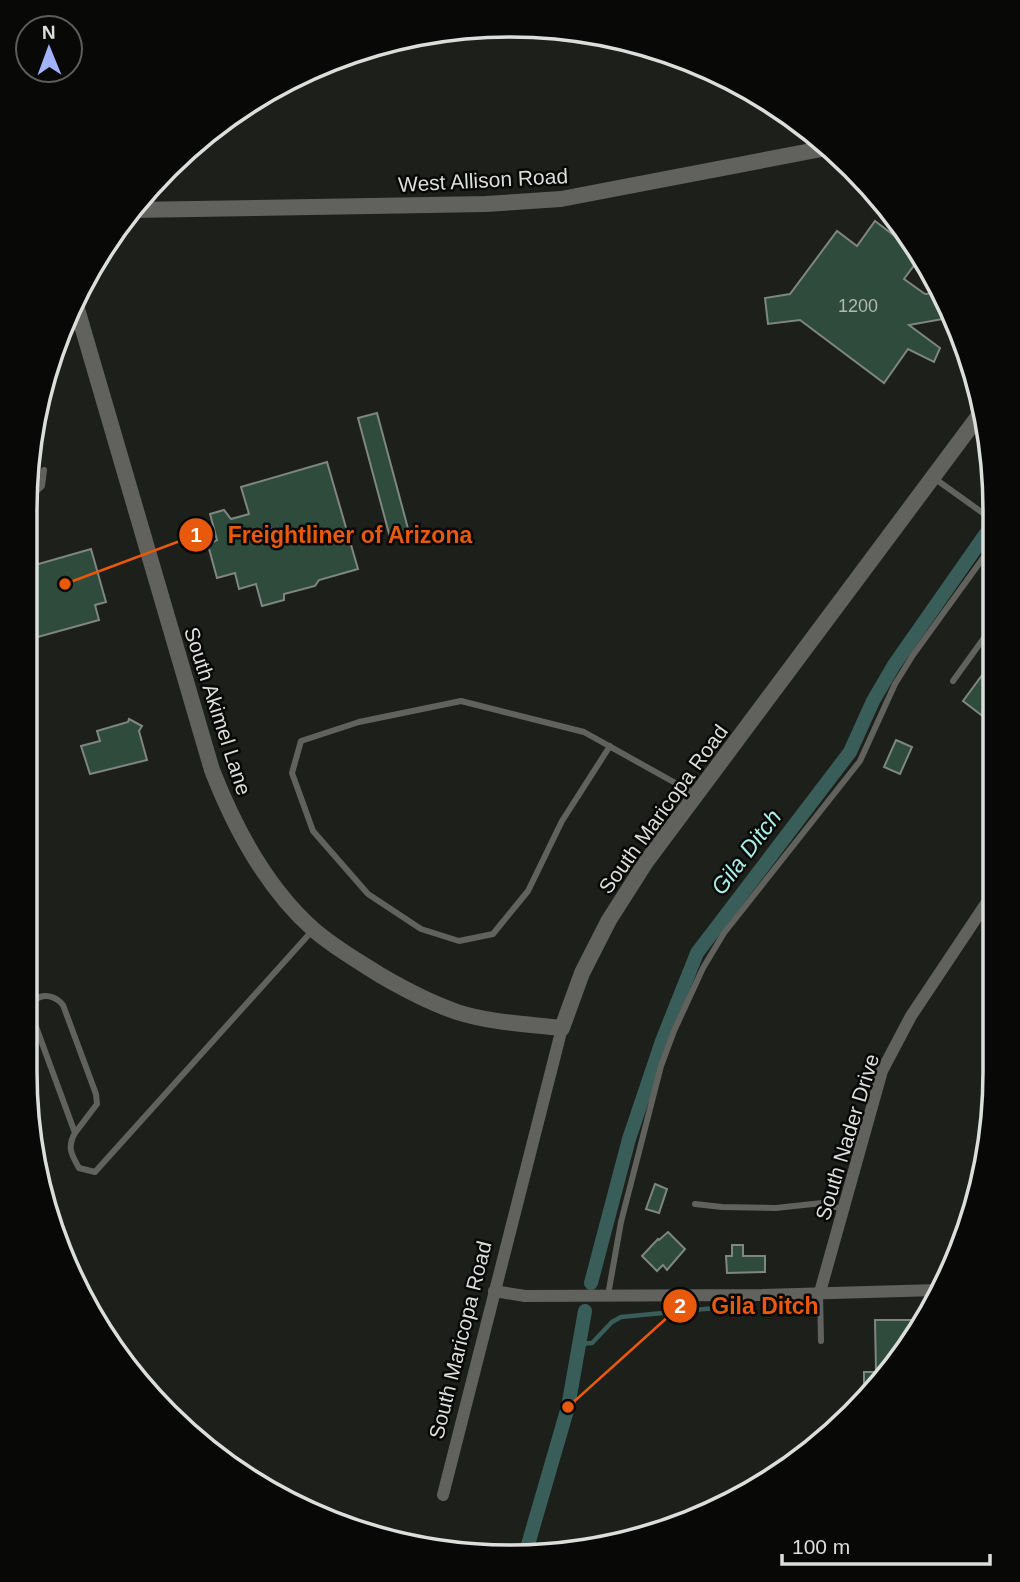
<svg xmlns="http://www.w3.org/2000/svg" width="1020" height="1582" font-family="Helvetica,sans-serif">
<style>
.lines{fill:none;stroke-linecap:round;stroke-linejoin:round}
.stream{stroke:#395d59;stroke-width:4.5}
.canal{stroke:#395d59;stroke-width:14}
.building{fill:#2f4b3c;stroke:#7f8682;stroke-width:2}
.service{stroke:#61615e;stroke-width:6}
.minor{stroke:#61615e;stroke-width:12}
.tertiary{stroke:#61615e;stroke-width:16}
.labels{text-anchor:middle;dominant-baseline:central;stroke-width:5;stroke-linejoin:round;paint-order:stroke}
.number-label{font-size:18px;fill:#b1b9b3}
.street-label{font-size:21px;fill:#dcdedb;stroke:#080907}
.water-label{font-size:23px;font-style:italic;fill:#a7efe8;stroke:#080907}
.rim{fill:none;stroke:#dcdedb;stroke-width:3.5}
.leader{fill:none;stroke:#e8590c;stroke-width:2.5}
.callout-dot{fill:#e8590c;stroke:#080907;stroke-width:2.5}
.mark-label{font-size:21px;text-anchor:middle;font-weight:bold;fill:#fff}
.callout-label{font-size:23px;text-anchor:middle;font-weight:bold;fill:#e8590c;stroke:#080907;stroke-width:5;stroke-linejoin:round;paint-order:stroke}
</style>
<rect width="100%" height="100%" fill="#1c1f1a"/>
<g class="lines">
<polyline class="stream" points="580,1344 592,1343 612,1322 621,1317 715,1308"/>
<g class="canal">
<polyline points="591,1283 629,1139 662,1041 697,953 850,752 873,701 894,665 994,522"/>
<polyline points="525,1555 568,1407 585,1311"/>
</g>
</g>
<g class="building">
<polygon points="875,221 921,256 904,279 925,294 944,292 954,317 909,325 940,348 934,362 908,349 884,383 800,320 768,324 765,298 790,294 837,231 857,246"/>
<polygon points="377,413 410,536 391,541 358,418"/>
<polygon points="327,462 358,569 319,580 315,586 284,594 284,600 262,606 256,584 239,589 235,573 217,578 208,545 217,540 210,514 224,510 231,519 249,514 241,487"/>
<polygon points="91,549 106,602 95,605 99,620 27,640 28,567"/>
<polygon points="994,659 993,695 993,724 963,701"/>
<polygon points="129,719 142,726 139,731 147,760 90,774 81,746 100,741 97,731 128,722"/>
<polygon points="896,740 912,747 900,774 884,767"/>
<polygon points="655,1184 667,1189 659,1213 646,1209"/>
<polygon points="668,1232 685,1249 667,1270 663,1265 657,1271 642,1256 658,1239 659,1240"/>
<polygon points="732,1245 743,1245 743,1256 765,1256 765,1272 727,1273 726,1256 732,1256"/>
<polygon points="875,1320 920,1320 875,1392 864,1401 864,1372 876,1372"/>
</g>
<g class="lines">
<g class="service">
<polyline points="934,478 994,521"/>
<polyline points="28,499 42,486 44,470"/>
<polyline points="953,681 994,624"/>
<polyline points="610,746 562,821 528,891 493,934 459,941 421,929 368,894 313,831 292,773 301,741 359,722 461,701 584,732 695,794"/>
<path d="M75 1133 97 1104 96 1094 63 1005C52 991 30 993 31 1013L75 1133C67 1147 71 1154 79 1168L95 1172 312 931"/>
<polyline points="695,1204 722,1207 776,1208 822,1203 842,1209"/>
<polyline points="820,1294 821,1341"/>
<polyline points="608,1295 621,1222 661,1066 674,1031 703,968 724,933 860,761 895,684 913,655 994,543"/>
</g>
<g class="minor">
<polyline points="494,1291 525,1296 762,1295 938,1290"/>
<polyline points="820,1292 882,1071 911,1016 993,893"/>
<polyline points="443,1495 562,1028"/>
</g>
<g class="tertiary">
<polyline points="132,210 486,204 561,199 832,147"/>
<path d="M75 302 212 770C235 829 266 888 314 930 335 948 358 961 380 975 404 989 431 1003 457 1012 491 1023 528 1024 562 1028L582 973 609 920 646 862 983 410"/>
</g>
</g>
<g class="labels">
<g class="number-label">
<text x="858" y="306">1200</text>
</g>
<g class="street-label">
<text transform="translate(483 180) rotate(-3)">West Allison Road</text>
<text transform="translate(218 711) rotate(72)">South Akimel Lane</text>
<text transform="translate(663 809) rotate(-54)">South Maricopa Road</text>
<text transform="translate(847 1137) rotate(-73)">South Nader Drive</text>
<text transform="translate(460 1340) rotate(-76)">South Maricopa Road</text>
</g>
<g class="water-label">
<text transform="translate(746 852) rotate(-53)">Gila Ditch</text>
</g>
</g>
<path d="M0 0H1020V1582H0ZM510 37H510A473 473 0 0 1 983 510V1072A473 473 0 0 1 510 1545H510A473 473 0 0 1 37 1072V510A473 473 0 0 1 510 37Z" fill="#080907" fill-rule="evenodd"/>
<path class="rim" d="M510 37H510A473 473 0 0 1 983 510V1072A473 473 0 0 1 510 1545H510A473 473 0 0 1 37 1072V510A473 473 0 0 1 510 37Z"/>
<path class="leader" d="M65 584L196 535M568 1407L680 1306"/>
<g class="callout-dot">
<circle cx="65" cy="584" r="7"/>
<circle cx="568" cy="1407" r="7"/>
<circle cx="196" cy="535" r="18"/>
<circle cx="680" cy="1306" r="18"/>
</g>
<g class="mark-label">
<text x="196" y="542">1</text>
<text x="680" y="1313">2</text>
</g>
<g class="callout-label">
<text x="350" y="543">Freightliner of Arizona</text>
<text x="765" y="1314">Gila Ditch</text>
</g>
<g transform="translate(49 49) rotate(359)"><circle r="33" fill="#080907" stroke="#5d5e5c" stroke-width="2"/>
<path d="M0-5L12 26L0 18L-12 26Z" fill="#a3b2fd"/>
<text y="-10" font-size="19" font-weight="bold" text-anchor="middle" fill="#dcdedb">N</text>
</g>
<path d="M782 1554v10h208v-10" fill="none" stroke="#dcdedb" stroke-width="3.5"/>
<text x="792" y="1554" font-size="21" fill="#dcdedb" stroke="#080907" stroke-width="5" paint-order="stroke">100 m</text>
</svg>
